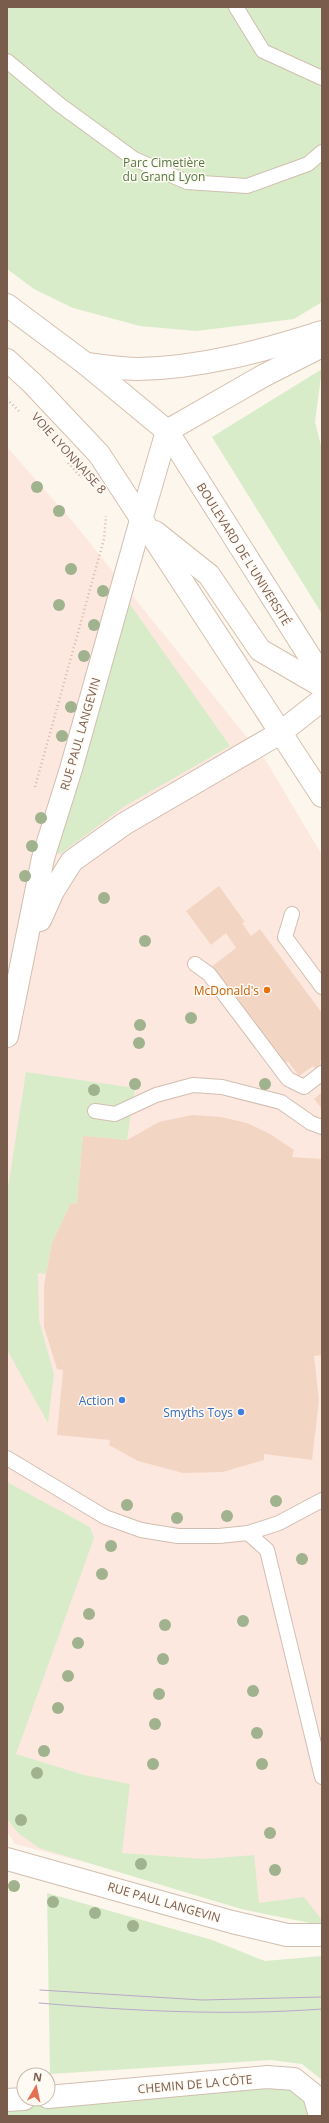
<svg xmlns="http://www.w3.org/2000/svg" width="329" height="2123" font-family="'Open Sans',sans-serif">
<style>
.commercial{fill:#fde8e0}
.green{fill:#d8ecc9}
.building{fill:#f3d5c3}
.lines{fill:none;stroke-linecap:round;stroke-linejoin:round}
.service-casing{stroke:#d1beb0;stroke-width:16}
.minor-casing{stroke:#d1beb0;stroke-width:24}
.secondary-casing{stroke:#d6c0b0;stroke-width:24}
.path{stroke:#d9b8a5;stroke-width:2.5;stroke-dasharray:1 3;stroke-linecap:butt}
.service{stroke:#fff;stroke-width:14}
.minor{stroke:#fff;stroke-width:22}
.secondary{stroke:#fff;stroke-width:22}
.tram{stroke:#b9a8c9;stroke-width:1}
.tree{fill:#a0b28e}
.food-dot{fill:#e8710a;stroke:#fffaf3;stroke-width:1.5}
.shop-dot{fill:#3f7fe0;stroke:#fffaf3;stroke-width:1.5}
.labels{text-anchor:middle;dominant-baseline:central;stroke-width:3;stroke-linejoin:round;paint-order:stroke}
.park-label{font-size:12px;fill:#537a41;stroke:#fffaf3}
.street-label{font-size:12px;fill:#7a5c4d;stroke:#fffaf3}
.food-label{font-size:12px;fill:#c56008;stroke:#fffaf3;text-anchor:end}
.shop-label{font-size:12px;fill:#366cbe;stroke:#fffaf3;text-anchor:end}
</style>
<rect width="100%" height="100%" fill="#fdf6ec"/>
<polygon class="commercial" points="7,447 73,522 266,761 322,855 322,1924 15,1844 7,1832"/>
<g class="green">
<polygon points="7,7 322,7 322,302 294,319 196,331 140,326 73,308 34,289 7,269"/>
<polygon points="322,369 315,422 322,450 322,614 212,437"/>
<polygon points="129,603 230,746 125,806 60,854 54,851"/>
<polygon points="26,1072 135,1088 127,1140 83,1136 77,1204 71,1203 52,1243 46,1274 38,1273 39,1320 54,1374 48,1423 7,1350 7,1194"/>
<polygon points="7,1482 90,1527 94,1538 16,1754 84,1775 130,1784 122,1853 205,1859 254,1855 259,1903 304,1897 322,1920 320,1925 241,1909 39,1848 18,1833 7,1819"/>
<polygon points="47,1893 212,1940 265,1961 322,1956 322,2080 302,2064 271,2060 50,2074"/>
<polygon points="294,2079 322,2116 7,2116 7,2100 48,2099"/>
</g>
<g class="building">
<polygon points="219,886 245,922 242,923 251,936 260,929 322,1013 322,1060 320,1061 322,1069 318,1072 313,1066 299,1076 288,1061 284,1064 211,967 236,948 226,933 211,945 186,911"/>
<polygon points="322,1092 322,1109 314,1099"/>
<polygon points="192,1115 221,1117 247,1123 270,1134 294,1150 292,1157 322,1159 322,1355 314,1356 319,1400 312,1460 264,1454 264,1460 223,1472 183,1473 138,1461 109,1445 110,1440 57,1435 63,1370 57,1369 44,1327 44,1285 52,1243 71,1203 77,1204 83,1136 127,1140 159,1122"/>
</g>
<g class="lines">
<defs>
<g id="service">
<polyline points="236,7 263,51 322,78"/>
<polyline points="7,61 60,105 134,159 187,182 247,186 308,164 322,152"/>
<polyline points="292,914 285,937 322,987"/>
<polyline points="195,964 209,974 288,1079 304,1087 322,1073"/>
<polyline points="95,1111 115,1114 156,1095 193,1085 222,1087 281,1102 311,1123 322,1127"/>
<polyline points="7,1458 105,1517 141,1530 178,1536 219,1536 248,1533 267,1550 322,1777"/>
<polyline points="248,1533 279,1523 322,1500"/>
</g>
<g id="minor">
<polyline points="40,920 53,891 72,861 124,824 280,733"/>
<polyline points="7,1036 43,858 71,769 141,520"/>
<polyline points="7,1859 232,1922 287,1935 322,1935"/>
<polyline points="48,2097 267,2077 294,2079 314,2095 320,2116"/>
<polyline points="7,2100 24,2099"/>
</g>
<g id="secondary">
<polyline points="7,305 86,364 167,431 322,676"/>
<polyline points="7,360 32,383 99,454 322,796"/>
<path d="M86 364C103 366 121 369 138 369 200 368 263 351 322 332"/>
<polyline points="141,520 167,431 263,376 322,346"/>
<polyline points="155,532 209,575 260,650 322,686"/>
<polyline points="280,733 322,700"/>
</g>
</defs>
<use href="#service" class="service-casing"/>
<use href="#minor" class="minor-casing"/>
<use href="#secondary" class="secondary-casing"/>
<g class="path">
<polyline points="7,399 19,411"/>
<polyline points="68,463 80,476"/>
<polyline points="35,787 104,539 106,516"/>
</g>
<use href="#service" class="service"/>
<use href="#minor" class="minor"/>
<use href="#secondary" class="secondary"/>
<g class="tram">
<polyline points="40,1990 202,2000 322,1997"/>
<path d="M39 2003C133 2011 228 2016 322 2009"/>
</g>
</g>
<g class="tree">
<circle cx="37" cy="487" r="6"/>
<circle cx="59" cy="511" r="6"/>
<circle cx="71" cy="569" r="6"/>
<circle cx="103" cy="591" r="6"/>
<circle cx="59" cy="605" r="6"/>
<circle cx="94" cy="625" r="6"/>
<circle cx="84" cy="656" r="6"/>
<circle cx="71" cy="707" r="6"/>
<circle cx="62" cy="736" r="6"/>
<circle cx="41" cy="818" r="6"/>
<circle cx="32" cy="846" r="6"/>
<circle cx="25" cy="876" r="6"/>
<circle cx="104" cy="898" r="6"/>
<circle cx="145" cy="941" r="6"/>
<circle cx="191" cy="1018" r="6"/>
<circle cx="140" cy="1025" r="6"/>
<circle cx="139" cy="1043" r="6"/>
<circle cx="135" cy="1084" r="6"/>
<circle cx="265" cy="1084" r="6"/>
<circle cx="94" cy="1090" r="6"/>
<circle cx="276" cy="1501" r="6"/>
<circle cx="127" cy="1505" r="6"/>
<circle cx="227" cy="1516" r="6"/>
<circle cx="177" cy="1518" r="6"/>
<circle cx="111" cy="1546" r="6"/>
<circle cx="302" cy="1559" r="6"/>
<circle cx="102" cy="1574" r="6"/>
<circle cx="89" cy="1614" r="6"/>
<circle cx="243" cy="1621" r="6"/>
<circle cx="165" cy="1625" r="6"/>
<circle cx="78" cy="1643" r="6"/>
<circle cx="163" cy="1659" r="6"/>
<circle cx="68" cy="1676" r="6"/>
<circle cx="253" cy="1691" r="6"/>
<circle cx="159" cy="1694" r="6"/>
<circle cx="58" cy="1708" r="6"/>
<circle cx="155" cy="1724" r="6"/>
<circle cx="257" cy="1733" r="6"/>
<circle cx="44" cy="1751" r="6"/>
<circle cx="153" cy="1764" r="6"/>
<circle cx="262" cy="1764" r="6"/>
<circle cx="37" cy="1773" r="6"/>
<circle cx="21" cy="1820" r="6"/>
<circle cx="270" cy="1833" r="6"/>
<circle cx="141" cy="1864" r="6"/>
<circle cx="275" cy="1870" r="6"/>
<circle cx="14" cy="1886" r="6"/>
<circle cx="53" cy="1902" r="6"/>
<circle cx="95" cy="1913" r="6"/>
<circle cx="133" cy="1926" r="6"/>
</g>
<circle class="food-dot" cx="267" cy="990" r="4"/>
<g class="shop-dot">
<circle cx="122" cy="1400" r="4"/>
<circle cx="241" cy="1412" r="4"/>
</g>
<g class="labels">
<g class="park-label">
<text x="164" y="162">Parc Cimetière<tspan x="164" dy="14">du Grand Lyon</tspan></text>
</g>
<g class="street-label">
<text transform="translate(69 453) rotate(48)">VOIE LYONNAISE 8</text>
<text transform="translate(244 554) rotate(58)">BOULEVARD DE L'UNIVERSITÉ</text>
<text transform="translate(80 734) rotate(-74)">RUE PAUL LANGEVIN</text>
<text transform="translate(164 1902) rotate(16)">RUE PAUL LANGEVIN</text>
<text transform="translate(195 2084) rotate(-5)">CHEMIN DE LA CÔTE</text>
</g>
<g class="food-label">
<text x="259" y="990">McDonald's</text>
</g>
<g class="shop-label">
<text x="114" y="1400">Action</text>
<text x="233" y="1412">Smyths Toys</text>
</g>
</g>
<rect width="329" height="2123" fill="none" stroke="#7a5c4d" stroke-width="16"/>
<g transform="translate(36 2087) rotate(9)"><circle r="19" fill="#fffaf3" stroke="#cabbb1"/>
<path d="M0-3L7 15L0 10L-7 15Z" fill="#e76f51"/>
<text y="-6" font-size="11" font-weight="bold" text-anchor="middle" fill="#7a5c4d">N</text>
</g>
</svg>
